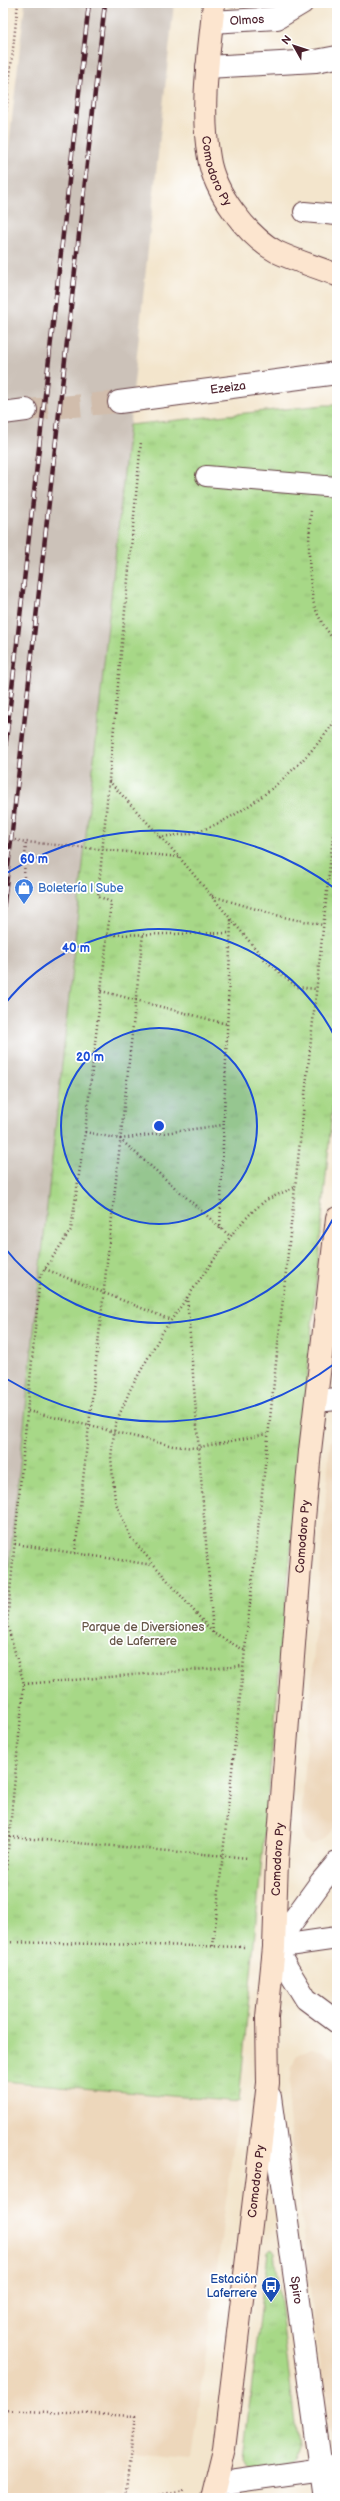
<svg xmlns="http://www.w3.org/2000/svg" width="340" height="2501" font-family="'Balsamiq Sans',sans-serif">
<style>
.built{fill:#edd7bb}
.railway{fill:#ccc2b9}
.grass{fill:url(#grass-tufts);stroke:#787c59}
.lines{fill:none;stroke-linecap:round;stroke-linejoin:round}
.street-tunnel{stroke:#d1bdac;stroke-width:22;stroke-dasharray:22 11;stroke-linecap:butt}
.lane-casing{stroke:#633d43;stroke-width:22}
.street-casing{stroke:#633d43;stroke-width:24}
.secondary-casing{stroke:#633d43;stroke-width:24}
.path{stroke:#633d43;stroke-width:2.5;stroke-dasharray:1 3;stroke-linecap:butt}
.lane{stroke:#fff;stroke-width:20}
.street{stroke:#fff;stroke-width:22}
.secondary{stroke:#fce5cf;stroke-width:22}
.rail-casing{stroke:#4a1f2b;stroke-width:4.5}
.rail{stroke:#fff;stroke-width:3;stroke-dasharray:9;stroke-linecap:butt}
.ring{fill:none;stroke:#1d4ed8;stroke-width:2}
.labels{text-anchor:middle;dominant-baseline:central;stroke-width:3.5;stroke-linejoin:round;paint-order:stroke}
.street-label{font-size:12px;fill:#4a1f2b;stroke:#fff}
.shop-label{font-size:12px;fill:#366cbe;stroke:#fff;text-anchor:start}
.park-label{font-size:12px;fill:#665647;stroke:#fff}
.transit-label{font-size:12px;fill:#164399;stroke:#fff;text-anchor:end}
.centre{fill:#1d4ed8;stroke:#fff;stroke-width:2}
.ring-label{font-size:12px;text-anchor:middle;font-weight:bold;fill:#1d4ed8;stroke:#fff;stroke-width:3.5;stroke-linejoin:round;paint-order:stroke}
</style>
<defs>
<pattern id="grass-tufts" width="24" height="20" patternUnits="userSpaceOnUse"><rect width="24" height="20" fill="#a7d887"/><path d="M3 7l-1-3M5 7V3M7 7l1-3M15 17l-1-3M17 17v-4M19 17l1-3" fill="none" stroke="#91b975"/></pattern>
</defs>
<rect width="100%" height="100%" fill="#fff"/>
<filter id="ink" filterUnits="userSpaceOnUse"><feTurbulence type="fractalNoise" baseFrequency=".025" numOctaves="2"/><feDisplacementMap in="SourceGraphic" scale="8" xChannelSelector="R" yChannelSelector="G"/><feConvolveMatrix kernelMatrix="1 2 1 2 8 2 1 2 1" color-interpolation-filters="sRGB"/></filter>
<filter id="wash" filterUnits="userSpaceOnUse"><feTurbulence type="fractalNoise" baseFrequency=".012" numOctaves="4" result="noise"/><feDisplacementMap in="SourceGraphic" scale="16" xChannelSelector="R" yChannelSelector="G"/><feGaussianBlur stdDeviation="0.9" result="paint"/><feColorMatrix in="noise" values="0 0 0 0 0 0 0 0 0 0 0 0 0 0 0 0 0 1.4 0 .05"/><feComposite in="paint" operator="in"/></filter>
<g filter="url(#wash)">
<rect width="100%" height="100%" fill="#f3e5cc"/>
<g class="built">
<polygon points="337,1431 337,1825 324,1839 312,1845 305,1841 302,1833 301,1820 330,1442"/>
<polygon points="311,2048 324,2051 337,2061 337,2441 327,2427 288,2108 292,2066 296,2056"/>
<polygon points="3,2081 239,2102 192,2460 129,2455 122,2492 105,2491 104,2498 3,2498"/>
</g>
<polygon class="railway" points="25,3 174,3 3,1626 3,198"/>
<g class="grass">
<polygon points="324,405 337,405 337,1059 239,2102 3,2081 3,1626 129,425"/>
<polygon points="271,2249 274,2253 298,2447 294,2458 287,2464 257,2469 251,2467 243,2457 268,2252"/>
</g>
</g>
<g filter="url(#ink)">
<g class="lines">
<polyline class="street-tunnel" points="26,410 119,402"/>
<defs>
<g id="lane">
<polyline points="304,212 337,215"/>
<polyline points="206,476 337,487"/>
</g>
<g id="street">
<path id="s1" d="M212 22 277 18 302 3"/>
<polyline points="207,67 316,61 337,57"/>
<path id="s2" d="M119 402 337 373"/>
<polyline points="3,413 26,410"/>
<polyline points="316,1401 337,1399"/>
<polyline points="274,1947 321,1882 337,1863"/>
<polyline points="274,1947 306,1999 337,2022"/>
<polyline points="274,1947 337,1938"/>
<path id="s3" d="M270 2097 325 2498"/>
<polyline points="216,2484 337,2467"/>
</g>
<g id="secondary">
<path id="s4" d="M214 3C209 52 200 109 209 158 214 192 247 236 277 252 296 261 317 267 337 275"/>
<path id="s5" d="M212 2498 224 2449 268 2083 267 2017 274 1947 277 1861 302 1542 310 1451 337 1218"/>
</g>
</defs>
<use href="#lane" class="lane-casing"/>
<use href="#street" class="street-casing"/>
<use href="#secondary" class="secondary-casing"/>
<g class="path">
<polyline points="3,97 8,97"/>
<polyline points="3,139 18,3"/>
<path d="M311 511C308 537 308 578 314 604 318 619 328 632 337 644"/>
<polyline points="109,781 179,857 265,960 297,987 316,989"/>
<path d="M159 837C169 836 178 835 187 834 242 823 307 763 337 718"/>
<polyline points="3,838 26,842 179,857"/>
<polyline points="23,893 26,842"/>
<polyline points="212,896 283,917 323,925"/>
<polyline points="107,935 231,933"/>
<polyline points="101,991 227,1024"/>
<polyline points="85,1132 120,1139 223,1125"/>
<polyline points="120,1139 231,1237"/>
<polyline points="220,1229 231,920"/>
<polyline points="45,1269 171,1320"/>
<polyline points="187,1297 213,1633"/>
<polyline points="28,1411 173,1446 195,1448 267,1434"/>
<polyline points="15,1544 153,1565"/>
<polyline points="75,1553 143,934"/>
<polyline points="244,1650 213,1633 131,1538 115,1501 111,1457 115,1425 130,1390 162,1333 235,1230 252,1212 266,1200 295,1187"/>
<polyline points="24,1684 242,1666"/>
<polyline points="10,1837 249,1858"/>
<polyline points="3,1901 24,1684 7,1624 40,1276 71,1230 85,1132 111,902 98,896 141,442"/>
<polyline points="3,1942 246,1947"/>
<polyline points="213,1946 337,799"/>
<polyline points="3,2410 135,2416 125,2498"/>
<polyline points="144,2498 184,2490"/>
</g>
<use href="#lane" class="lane"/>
<use href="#street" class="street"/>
<use href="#secondary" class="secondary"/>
<defs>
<g id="rail">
<polyline points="3,768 89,3"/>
<polyline points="3,912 105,3"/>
</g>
</defs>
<use href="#rail" class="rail-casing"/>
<use href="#rail" class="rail"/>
</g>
</g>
<circle cx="159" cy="1126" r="98" fill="#1d4ed8" fill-opacity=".12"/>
<g class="ring">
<circle cx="159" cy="1126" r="98"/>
<path d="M337 1211A197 197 0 0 1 4 1247M4 1005A197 197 0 0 1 337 1041"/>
<path d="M337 1362A295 295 0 0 1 5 1378M5 874A295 295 0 0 1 337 890"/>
</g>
<defs>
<symbol id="shop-pin" viewBox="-11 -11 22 30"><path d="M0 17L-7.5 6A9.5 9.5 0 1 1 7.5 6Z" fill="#3f7fe0" stroke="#fff"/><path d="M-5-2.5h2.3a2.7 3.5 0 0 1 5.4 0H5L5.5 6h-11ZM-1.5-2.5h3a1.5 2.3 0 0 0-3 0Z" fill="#fff"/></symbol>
<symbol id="bus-pin" viewBox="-11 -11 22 30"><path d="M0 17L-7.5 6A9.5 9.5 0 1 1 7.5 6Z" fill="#1a4fb4" stroke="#fff"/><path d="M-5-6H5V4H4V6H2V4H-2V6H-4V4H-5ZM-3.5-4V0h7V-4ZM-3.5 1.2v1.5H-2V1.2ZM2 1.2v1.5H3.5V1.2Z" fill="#fff"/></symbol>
</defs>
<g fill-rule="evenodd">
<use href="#shop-pin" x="13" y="877" width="22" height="30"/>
<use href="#bus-pin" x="260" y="2275" width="22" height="30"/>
</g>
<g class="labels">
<g class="street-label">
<text stroke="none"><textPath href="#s1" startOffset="35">Olmos</textPath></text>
<text stroke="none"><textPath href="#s4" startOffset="170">Comodoro Py</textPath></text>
<text stroke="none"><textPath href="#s2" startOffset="110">Ezeiza</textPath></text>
<text stroke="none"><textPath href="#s5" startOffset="967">Comodoro Py</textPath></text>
<text stroke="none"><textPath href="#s5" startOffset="643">Comodoro Py</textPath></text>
<text stroke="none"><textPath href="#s5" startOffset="320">Comodoro Py</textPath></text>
<text stroke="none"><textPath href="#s3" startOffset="195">Spiro</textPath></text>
</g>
<g class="shop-label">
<text x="38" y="888">Boletería | Sube</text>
</g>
<g class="park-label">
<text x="143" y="1627">Parque de Diversiones<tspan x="143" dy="14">de Laferrere</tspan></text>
</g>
<g class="transit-label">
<text x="257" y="2279">Estación<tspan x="257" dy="14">Laferrere</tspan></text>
</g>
</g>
<circle cx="159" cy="1126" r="6" class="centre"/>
<g class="ring-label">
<text x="34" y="863">60 m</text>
<text x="76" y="952">40 m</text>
<text x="90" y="1061">20 m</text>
</g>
<rect width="340" height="2501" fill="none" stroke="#fff" stroke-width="16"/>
<g transform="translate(294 46) rotate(309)" stroke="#ffffff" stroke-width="3" paint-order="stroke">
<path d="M0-3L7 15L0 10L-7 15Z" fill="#4a1f2b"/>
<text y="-6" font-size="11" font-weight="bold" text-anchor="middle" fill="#4a1f2b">N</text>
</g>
</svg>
